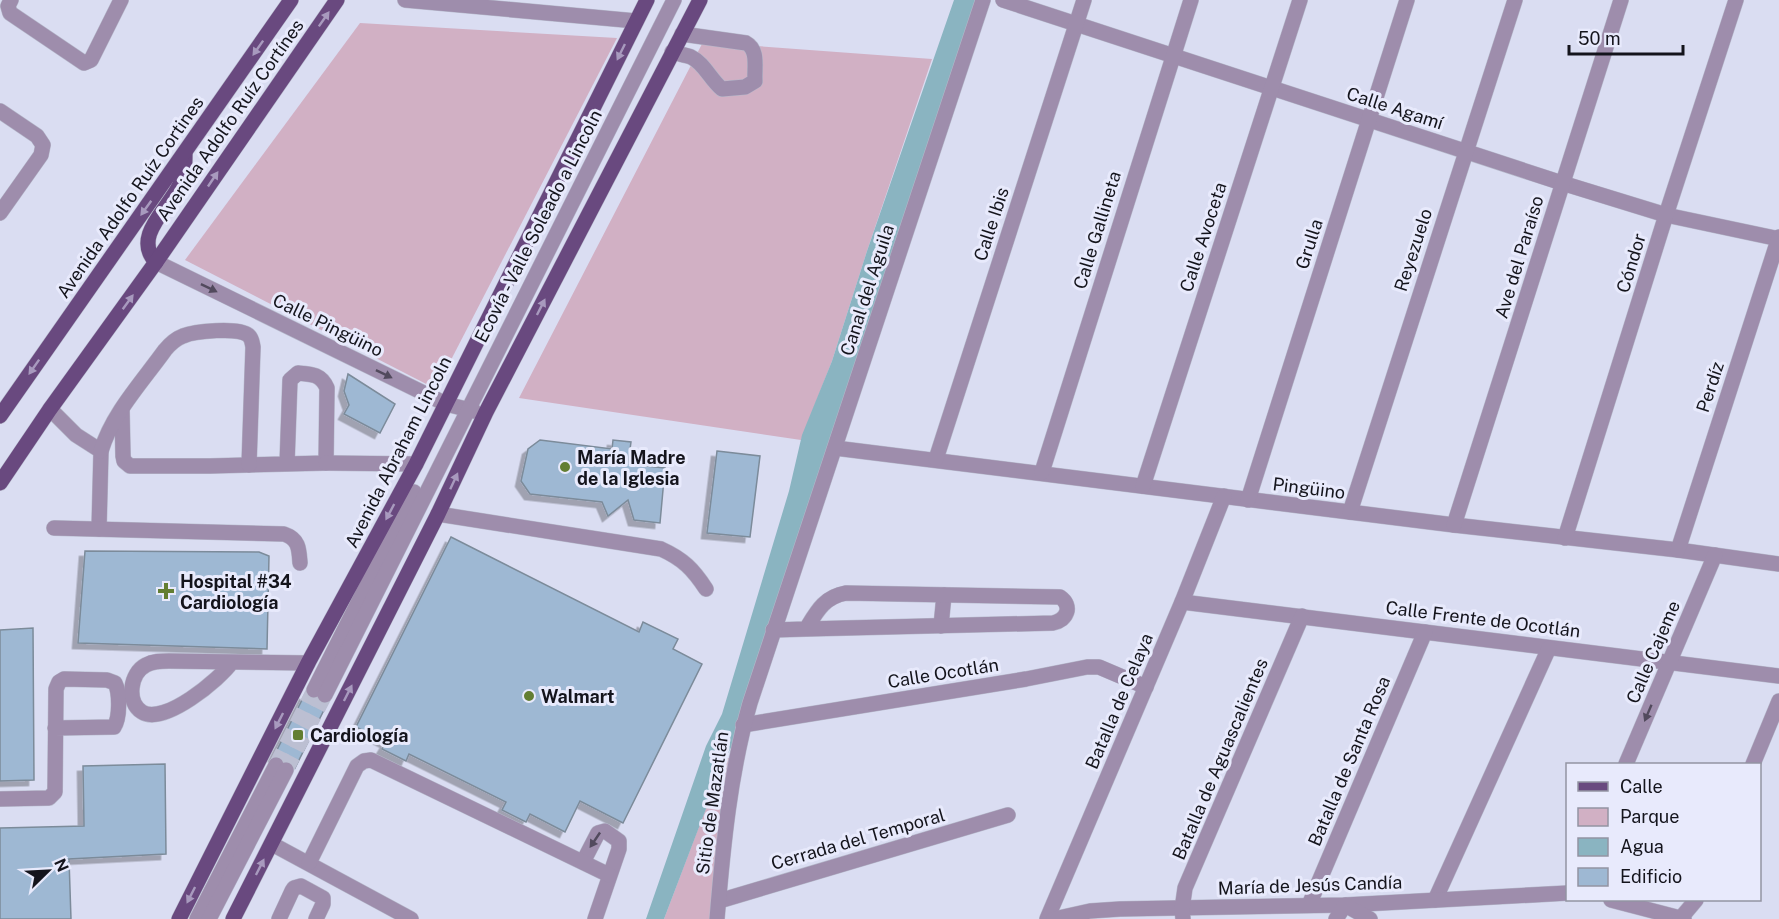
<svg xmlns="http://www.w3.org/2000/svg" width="1779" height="919" font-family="'Public Sans',sans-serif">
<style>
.green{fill:#d1b0c4}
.water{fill:#8ab4c1}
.building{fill:#9eb8d3;stroke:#7c8b9a;stroke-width:1.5;filter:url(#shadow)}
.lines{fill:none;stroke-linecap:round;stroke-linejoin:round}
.minor-tunnel{stroke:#bcbfd2;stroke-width:15;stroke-dasharray:15 8;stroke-linecap:butt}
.minor-casing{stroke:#b6b9cb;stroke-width:16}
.major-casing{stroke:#b6b9cb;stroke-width:16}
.minor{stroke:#9e8dac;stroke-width:15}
.major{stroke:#69497f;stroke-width:15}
.oneway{fill:#a89abe}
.oneway2{fill:#524a5d}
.poi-dot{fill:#637e32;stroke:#e8eafc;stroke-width:2}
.labels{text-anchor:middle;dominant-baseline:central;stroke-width:6;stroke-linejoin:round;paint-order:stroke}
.street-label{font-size:18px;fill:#14141c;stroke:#e8eafc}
.poi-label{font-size:18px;font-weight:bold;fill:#14141c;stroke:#e8eafc;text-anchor:start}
</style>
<defs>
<filter id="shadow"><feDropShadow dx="-5.5" dy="5.5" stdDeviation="0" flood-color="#0004"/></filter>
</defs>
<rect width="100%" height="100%" fill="#daddf2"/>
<g class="green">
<polygon points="360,23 617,38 436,389 185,260"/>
<polygon points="703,42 932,59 867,251 832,361 801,440 519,398"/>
<polygon points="725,758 736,758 717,919 664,919"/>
</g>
<polygon class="water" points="954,0 982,0 743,725 725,759 664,919 646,919 706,746 722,714 789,491 802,435 832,361 867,251"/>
<g class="building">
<polygon points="348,374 395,404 380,433 344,414 349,405 344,391"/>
<polygon points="540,440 612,449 613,440 631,442 628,464 665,468 660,523 634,520 628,500 608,516 602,502 530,494 521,481 528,449"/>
<polygon points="717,451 760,456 750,537 707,533"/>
<polygon points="451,537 639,632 643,622 678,639 673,649 702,664 623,823 580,801 565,832 530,814 526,822 502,810 506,802 409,754 406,761 382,749 386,742 356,727"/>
<polygon points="85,551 259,552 269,556 267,649 78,643"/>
<polygon points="33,628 34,780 0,781 0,630"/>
<polygon points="305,694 310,699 316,699 321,704 327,704 295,768 291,762 285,760 280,756 274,756"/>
<polygon points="165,764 166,854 69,859 71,919 0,919 0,828 84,826 83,766"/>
</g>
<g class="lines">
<g class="minor-tunnel">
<polyline points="276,765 314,690"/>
<polyline points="286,770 325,695"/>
</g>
<defs>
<g id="minor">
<polyline points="11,0 8,6 10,13 84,63 91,60 121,0"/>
<polyline points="405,0 636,21"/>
<polyline points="1003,0 1562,183 1666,215 1779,239"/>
<path d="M672 52C678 54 686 55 691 57 704 63 710 79 722 89L745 87 755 81C754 68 759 50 746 43L682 34"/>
<polyline points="0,111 37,136 43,145 41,155 0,213"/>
<polyline points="156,262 446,404 474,411"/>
<polyline points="50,409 76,435 101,451 99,529"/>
<path d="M122 410 123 456 124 461 130 466H210L326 463 327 388C321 374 311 374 298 373L290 380 287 464"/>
<polyline points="835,448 1454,525 1678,550 1779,564"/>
<path d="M101 451C112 414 142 382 165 350 170 344 175 339 183 336 195 331 238 327 248 335 252 338 252 342 253 347L249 465"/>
<polyline points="936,459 1084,0"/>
<polyline points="326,463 416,464"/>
<polyline points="1042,472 1191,0"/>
<polyline points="1143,486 1300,0"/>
<polyline points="1248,500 1407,0"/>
<polyline points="1350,512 1515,0"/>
<path d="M438 514 661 549C683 559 693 569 706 589"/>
<polyline points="1454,525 1621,0"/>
<path d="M54 528 284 534C299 539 299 549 300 563"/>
<polyline points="1565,538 1666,215 1736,0"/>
<polyline points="1678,550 1779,237"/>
<polyline points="1182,602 1779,676"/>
<polyline points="941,626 944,595"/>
<path d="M773 630 806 629 1053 623C1067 620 1073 606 1060 597L846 593C824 597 817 611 806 629"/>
<path d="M232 662C220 679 164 726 142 712 126 702 130 673 146 665 153 661 161 661 169 661L308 663"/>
<polyline points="314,690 414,492"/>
<polyline points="325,695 674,0"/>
<polyline points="743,725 1026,679 1087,667 1099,667 1146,687"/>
<polyline points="1626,764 1715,555"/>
<polyline points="1753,764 1779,701"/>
<path d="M0 799 49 798 55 792 56 689 59 682 64 679 107 680 115 683C120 693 120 718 114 727L55 728"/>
<polyline points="272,844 411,919"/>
<polyline points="583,862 598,833 605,831 619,841 619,849 595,919"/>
<polyline points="309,863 357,766 364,761 371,760 609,875"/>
<polyline points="1435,900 1549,648"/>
<polyline points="1611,900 1684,919"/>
<polyline points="719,901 1008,815"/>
<polyline points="1309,905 1425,632"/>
<polyline points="197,919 276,765"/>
<polyline points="209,919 286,770"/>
<polyline points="279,919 292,891 294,888 301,886 323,898 323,904 316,919"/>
<path d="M717 919C723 846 730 773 750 703L983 0"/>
<polyline points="1047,919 1182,602 1224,496"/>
<polyline points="1054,919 1090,911 1120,909 1345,905 1568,893"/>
<polyline points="1183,919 1182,909 1185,888 1302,616"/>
<polyline points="1336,919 1345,905 1370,919"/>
<polyline points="1680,919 1696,900"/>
</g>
<g id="major">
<path d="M156 262C132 237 168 209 179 186 185 175 185 165 185 154"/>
<polyline points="0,416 291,0"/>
<polyline points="0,483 50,409 156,262 337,0"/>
<polyline points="179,919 308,663 416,464 647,0"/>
<polyline points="233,919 438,514 486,412 700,0"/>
</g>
</defs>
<use href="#minor" class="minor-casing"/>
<use href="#major" class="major-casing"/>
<use href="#minor" class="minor"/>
<use href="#major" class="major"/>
</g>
<defs><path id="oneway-solid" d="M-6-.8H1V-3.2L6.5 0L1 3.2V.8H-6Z" transform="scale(1.5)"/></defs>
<g class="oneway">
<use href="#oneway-solid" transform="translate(324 19) rotate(-55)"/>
<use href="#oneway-solid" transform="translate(258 48) rotate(125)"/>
<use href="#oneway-solid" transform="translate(621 52) rotate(116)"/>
<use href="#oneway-solid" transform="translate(213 179) rotate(-56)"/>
<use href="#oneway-solid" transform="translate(146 208) rotate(126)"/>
<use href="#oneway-solid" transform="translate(128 302) rotate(-54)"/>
<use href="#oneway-solid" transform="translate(541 307) rotate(-63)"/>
<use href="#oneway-solid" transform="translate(34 367) rotate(125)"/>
<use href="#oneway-solid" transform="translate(454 481) rotate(-65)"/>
<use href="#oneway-solid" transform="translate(390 512) rotate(118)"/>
<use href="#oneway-solid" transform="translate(348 693) rotate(-63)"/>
<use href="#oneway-solid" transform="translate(279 721) rotate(117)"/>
<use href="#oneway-solid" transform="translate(260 867) rotate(-63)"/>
<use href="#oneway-solid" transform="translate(191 895) rotate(117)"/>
</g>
<g class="oneway2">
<use href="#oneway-solid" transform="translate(209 288) rotate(26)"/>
<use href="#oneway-solid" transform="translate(384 374) rotate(26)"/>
<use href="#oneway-solid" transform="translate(1648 713) rotate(113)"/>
<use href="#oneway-solid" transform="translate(595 840) rotate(124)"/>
</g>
<g class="poi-dot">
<circle cx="565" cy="467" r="6"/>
<path d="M163 582h6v6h6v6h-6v6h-6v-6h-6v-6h6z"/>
<circle cx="529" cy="696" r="6"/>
<rect x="292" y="729" width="12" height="12" rx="3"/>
</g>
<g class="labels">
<g class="street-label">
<text transform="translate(1395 108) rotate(18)">Calle Agamí</text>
<text transform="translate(230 120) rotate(-55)">Avenida Adolfo Ruíz Cortínes</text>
<text transform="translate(130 197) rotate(-55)">Avenida Adolfo Ruíz Cortines</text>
<text transform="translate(991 224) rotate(-72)">Calle Ibis</text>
<text transform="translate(538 226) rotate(-63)">Ecovía - Valle Soleado a Lincoln</text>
<text transform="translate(1097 230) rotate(-73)">Calle Gallineta</text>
<text transform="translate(1203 237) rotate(-72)">Calle Avoceta</text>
<text transform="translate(1309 244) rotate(-72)">Grulla</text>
<text transform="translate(1413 250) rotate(-72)">Reyezuelo</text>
<text transform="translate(1519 257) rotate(-73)">Ave del Paraíso</text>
<text transform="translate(1631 263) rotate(-73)">Cóndor</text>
<text transform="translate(867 290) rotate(-72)">Canal del Aguila</text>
<text transform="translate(328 325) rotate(26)">Calle Pingüino</text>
<text transform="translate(1710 387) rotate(-72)">Perdíz</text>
<text transform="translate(398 452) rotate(-63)">Avenida Abraham Lincoln</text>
<text transform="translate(1309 488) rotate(7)">Pingüino</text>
<text transform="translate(1483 619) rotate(7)">Calle Frente de Ocotlán</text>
<text transform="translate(1653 652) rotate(-67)">Calle Cajeme</text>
<text transform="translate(943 673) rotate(-9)">Calle Ocotlán</text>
<text transform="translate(1119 701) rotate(-67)">Batalla de Celaya</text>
<text transform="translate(1220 759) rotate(-67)">Batalla de Aguascalientes</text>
<text transform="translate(1349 761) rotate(-67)">Batalla de Santa Rosa</text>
<text transform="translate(712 803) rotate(-82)">Sitio de Mazatlán</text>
<text transform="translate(858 839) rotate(-16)">Cerrada del Temporal</text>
<text transform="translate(1310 885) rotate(-2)">María de Jesús Candía</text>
</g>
<g class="poi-label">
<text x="577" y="457">María Madre<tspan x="577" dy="21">de la Iglesia</tspan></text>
<text x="180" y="581">Hospital #34<tspan x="180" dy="21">Cardiología</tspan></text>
<text x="541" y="696">Walmart</text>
<text x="310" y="735">Cardiología</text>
</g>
</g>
<rect x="1566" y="763" width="195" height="138" fill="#e8eafc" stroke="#9394a2" stroke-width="1.5"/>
<rect x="1578" y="782" width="30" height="9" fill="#69497f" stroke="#9394a2" stroke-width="1.5"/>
<text x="1620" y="793" font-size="18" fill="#14141c">Calle</text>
<rect x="1578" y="808" width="30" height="18" fill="#d1b0c4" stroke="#9394a2" stroke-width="1.5"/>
<text x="1620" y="823" font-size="18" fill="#14141c">Parque</text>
<rect x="1578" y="838" width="30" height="18" fill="#8ab4c1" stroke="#9394a2" stroke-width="1.5"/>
<text x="1620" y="853" font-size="18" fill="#14141c">Agua</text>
<rect x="1578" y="868" width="30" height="18" fill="#9eb8d3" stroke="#9394a2" stroke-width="1.5"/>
<text x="1620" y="883" font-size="18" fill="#14141c">Edificio</text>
<g transform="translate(48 871) rotate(66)" stroke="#e8eafc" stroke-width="4.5" paint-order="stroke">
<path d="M0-4.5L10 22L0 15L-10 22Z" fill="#14141c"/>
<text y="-9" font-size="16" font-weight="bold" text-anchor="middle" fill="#14141c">N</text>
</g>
<path d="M1569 45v9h114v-9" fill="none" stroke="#14141c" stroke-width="3"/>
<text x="1578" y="45" font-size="18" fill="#14141c" stroke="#e8eafc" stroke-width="4.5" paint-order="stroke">50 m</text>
</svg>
